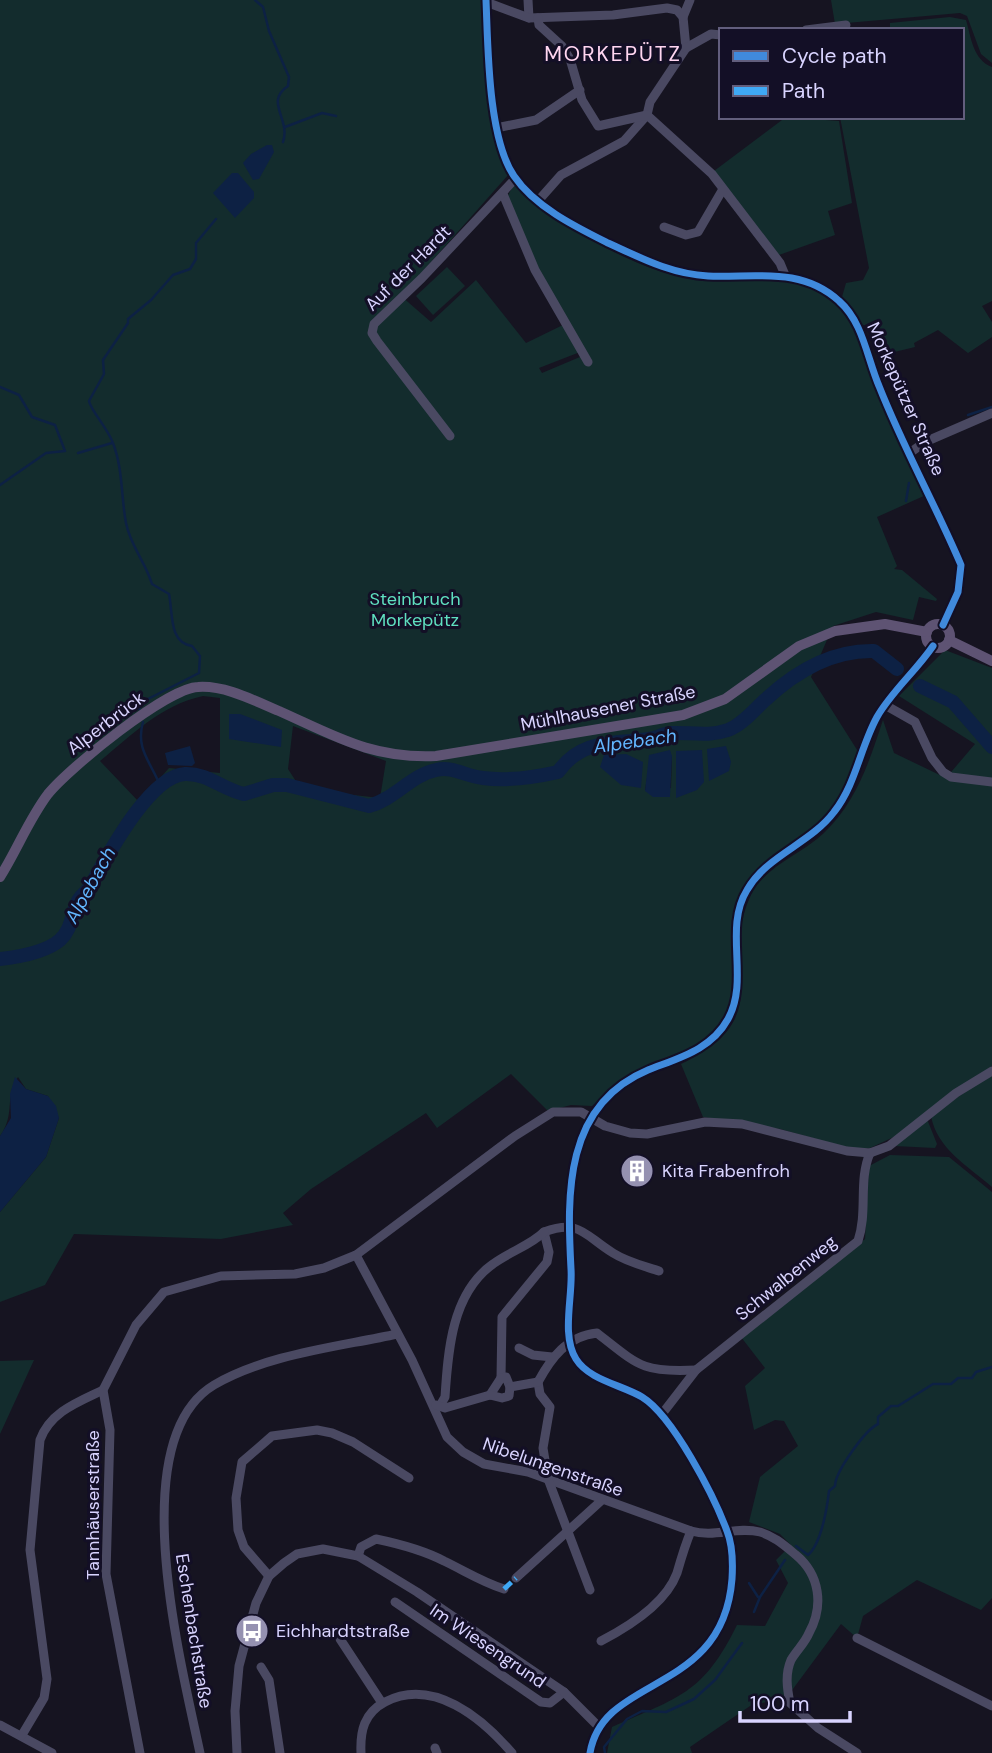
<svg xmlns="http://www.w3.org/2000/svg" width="992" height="1753" font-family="'DM Sans',sans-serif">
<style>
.green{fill:#132c2d;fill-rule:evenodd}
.water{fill:#0d2144}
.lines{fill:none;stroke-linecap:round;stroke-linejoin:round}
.stream{stroke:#0d2144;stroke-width:2.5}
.river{stroke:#0d2144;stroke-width:14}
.minor{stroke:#4a4962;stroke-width:9}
.major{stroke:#5e5373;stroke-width:10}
.quiet{stroke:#3fa9f5;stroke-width:5;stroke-dasharray:10 5;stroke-linecap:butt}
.cycleway-casing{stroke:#130f26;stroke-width:11}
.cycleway{stroke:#408adc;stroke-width:7}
.labels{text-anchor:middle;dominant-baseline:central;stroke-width:6;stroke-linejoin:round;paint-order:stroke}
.street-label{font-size:18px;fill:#d9d4ff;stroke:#130f26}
.park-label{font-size:18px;fill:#5fe0c0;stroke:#130f26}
.poi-label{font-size:18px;fill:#d9d4ff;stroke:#130f26;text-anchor:start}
.water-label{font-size:19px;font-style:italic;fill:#62b6ff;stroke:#130f26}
.quarter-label{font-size:21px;letter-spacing:2px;fill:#ffd6f0;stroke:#130f26}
</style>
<rect width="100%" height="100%" fill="#161421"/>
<g class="green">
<path d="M0 0H483C486 57 481 123 509 174L401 296 431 322 476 280 526 343 565 324 580 352 539 368 542 373 587 354 540 272 506 199 514 184C557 225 633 269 691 279 741 288 799 263 838 306 855 325 863 350 872 372 890 413 908 454 926 495L877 517 897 566 894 569 902 570 937 599 936 601 919 597 913 620 876 612 833 626 811 677 859 753 845 788 822 822 742 892 730 1002C718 1046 676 1053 639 1070 621 1078 607 1093 592 1106L571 1105 548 1111 511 1074 437 1128 426 1113 311 1189 283 1213 293 1225 221 1239 74 1234 45 1285 0 1302V1212L46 1157 59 1118 48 1096 26 1089 18 1077C4 1097 16 1114 0 1136ZM203 696 220 698V773L169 768 139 802 100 761C133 734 161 705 203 696ZM293 726 386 761 380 798 301 789 288 769ZM672 756 671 788 645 790 648 772Z"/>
<polygon points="831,0 992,0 992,63 981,54 967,16 960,13 835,24"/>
<path d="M950 17 966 20C971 37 973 60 992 67V301L982 306 992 322V337L968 353 938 330 914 343 915 347 882 355 867 326 860 324 842 297 846 283 863 280 869 268 840 117H962V30H890V23Z"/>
<polygon points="786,117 839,121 852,203 828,211 835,235 779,255 714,171"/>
<polygon points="447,267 465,286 433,315 416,296"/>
<path d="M945 650 992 668V1066L898 1135 870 1148 855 1150 780 1129 703 1117 681 1064C782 1017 718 963 751 895 765 866 802 854 824 833 857 801 869 762 883 720L894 753 946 778 975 744 899 696Z"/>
<path d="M992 1073V1187C968 1166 937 1149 931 1116Z"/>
<polygon points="927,1119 937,1144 935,1148 894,1146"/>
<path d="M890 1155 949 1157 992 1192V1598L981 1610 917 1580 863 1616 857 1638 841 1624 787 1697 750 1706 690 1747 692 1753H607L612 1727C679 1697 703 1694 737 1625L765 1626 788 1583 776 1560 791 1545 780 1534 749 1522 760 1477 798 1446 784 1421 775 1420 754 1430 745 1386 765 1368 741 1337 865 1239 869 1166Z"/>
<polygon points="34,1360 0,1434 0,1361"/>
</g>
<g class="water">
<polygon points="267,145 272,145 274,152 259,179 253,180 243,163 251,154"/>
<polygon points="232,173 238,173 254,192 254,198 235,218 213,193"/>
<polygon points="229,714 240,714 282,730 281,747 229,739"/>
<polygon points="190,746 195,763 192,766 168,765 165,753"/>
<polygon points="726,746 731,762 729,771 709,781 707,749"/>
<polygon points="670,750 672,756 670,797 653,797 645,791 649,755"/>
<polygon points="702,750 704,782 697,790 676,798 676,751"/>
<polygon points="626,754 643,762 641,788 621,785 600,767 604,755"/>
<polygon points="15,1077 26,1089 48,1096 56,1106 59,1118 46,1157 0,1212 0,1136 11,1118 10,1094"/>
</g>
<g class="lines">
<g class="stream">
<path d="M255 0 263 7 269 31 289 77 288 86C264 102 291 119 283 142"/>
<polyline points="285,127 322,113 336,116"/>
<polyline points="0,387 19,395 32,417 55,425 65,451 46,453 0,485"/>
<polyline points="968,415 992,407"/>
<polyline points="78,453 112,443"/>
<polyline points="906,501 909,483"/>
<path d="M139 709 144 701 199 673 200 656 192 646C169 643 173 614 169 594L152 584C146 563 130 545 126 523 121 497 123 469 113 443 107 427 91 411 89 401L104 374 103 360 128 323V319L151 300 173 275 190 269 196 259V243L216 219"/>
<path d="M143 722C135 750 152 763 161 788"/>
<path d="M796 1546 808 1555C821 1544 827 1509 829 1491L835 1486C835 1472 865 1430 878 1424V1417L891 1406H898L933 1384H951L958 1378H972L976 1372 992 1367"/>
<polyline points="749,1583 758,1597"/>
<polyline points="754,1612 760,1597 785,1560"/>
<polyline points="605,1753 604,1747 627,1719 642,1711 666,1712 694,1699 715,1680 742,1643"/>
</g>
<g class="river">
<polyline points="920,686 953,702 992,747"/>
<path d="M0 959C18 957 46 952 60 940 72 929 71 915 78 901 81 895 88 891 91 885 107 857 149 776 185 774 208 773 223 790 244 794L273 785H287L369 806C395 799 411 775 436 770 453 766 465 776 483 778 506 781 536 777 558 772 581 739 613 744 649 739 656 738 663 734 670 733 690 732 708 737 728 730 742 725 754 710 765 700 795 672 832 650 874 651L897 669"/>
</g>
<g class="minor">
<path d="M486 0C488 47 488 138 514 176 535 207 576 227 608 243 641 258 671 274 708 276 754 278 801 266 839 301 863 322 867 358 879 386 903 447 935 504 961 565L958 592 943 625"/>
<polyline points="528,0 529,18"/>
<polyline points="486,2 529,18 613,15 667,8 677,10 683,17 686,48 650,102 647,115 624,141 561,175 538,201"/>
<polyline points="683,17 690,0"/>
<polyline points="538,18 539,25 562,46 570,59 582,100 598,126 647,115 712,174 780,263 785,275"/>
<polyline points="806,30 846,25"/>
<polyline points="686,48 711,34 721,35"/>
<polyline points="496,128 536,120 580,90"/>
<polyline points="503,194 535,270 588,362"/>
<polyline points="664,227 686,235 698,232 723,189"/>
<polyline points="450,436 377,341 372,333 374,324 422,278 515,179"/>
<polyline points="911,452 925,442 992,413"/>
<polyline points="885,705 915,722 932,758 943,772 951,777 992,782"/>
<path d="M356 1255 412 1360 447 1437 463 1452 484 1464 528 1472 691 1531C715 1538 736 1526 760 1532 774 1536 785 1546 796 1555 820 1575 824 1606 809 1633 805 1643 796 1651 791 1660 785 1674 787 1688 790 1703L818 1728 857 1753"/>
<polyline points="519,1348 533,1355 552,1357"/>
<path d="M501 1378 502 1317 547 1262 549 1252 544 1232C580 1219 584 1235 613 1253 627 1262 644 1266 659 1271"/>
<polyline points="538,1382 540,1394 550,1407 543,1448 548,1479 590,1590"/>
<path d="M538 1382C551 1358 567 1336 597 1333 638 1365 642 1373 696 1370"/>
<polyline points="490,1395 501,1378 506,1377 510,1387"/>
<path d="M441 1404 445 1397C448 1350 452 1293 493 1264 509 1252 531 1245 544 1232"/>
<polyline points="436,1405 445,1408 490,1395 502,1398 509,1396 510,1387 538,1382"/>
<path d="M662 1414 696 1370 858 1241C868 1211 858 1181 870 1153"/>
<path d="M358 1556 361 1547 376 1539C400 1544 423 1550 444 1561 465 1571 482 1582 504 1589"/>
<polyline points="269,1576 244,1547 238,1530 236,1498 242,1462 272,1436 317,1430 332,1433 353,1442 409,1478"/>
<polyline points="516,1578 602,1500"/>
<polyline points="395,1602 541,1702 550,1703 564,1692"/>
<polyline points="857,1638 992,1706"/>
<polyline points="340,1639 382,1703"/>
<path d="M601 1641C628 1627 666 1603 677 1573 681 1559 685 1545 691 1531"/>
<polyline points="261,1667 269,1680 280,1753"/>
<polyline points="0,1725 52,1753"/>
<path d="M22 1735 44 1698 47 1679 30 1550 40 1440C50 1412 78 1402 103 1390"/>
<polyline points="435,1748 437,1753"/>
<polyline points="140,1753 106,1574 110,1430 103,1390 136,1325 164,1292 221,1276 295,1274 324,1268 356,1255 515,1136 553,1112 581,1112 605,1126 630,1133 647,1134 705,1122 742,1124 847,1151 870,1153 889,1146 956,1093 992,1071"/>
<path d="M200 1753C182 1667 122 1440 214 1385 267 1354 338 1347 397 1334"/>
<polyline points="237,1753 235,1711 239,1666 256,1603 269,1576 284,1563 297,1554 323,1549 358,1556 417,1592 564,1692 599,1727"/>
<path d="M361 1753C360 1731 364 1713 385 1702 433 1677 482 1718 512 1753"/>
<path d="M590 1753C603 1674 723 1696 732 1579 733 1563 733 1546 727 1531 714 1496 673 1416 642 1397 622 1385 589 1380 576 1359 561 1335 573 1296 571 1269 567 1194 564 1105 648 1070 678 1058 711 1050 728 1019 750 979 723 929 747 890 767 855 810 844 834 812 856 784 860 748 877 717 892 691 916 671 933 646"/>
</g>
<g class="major">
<circle cx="938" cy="636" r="12"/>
<polyline points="949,640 992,661"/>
<path d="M0 877C17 850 29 819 48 794 69 768 167 688 198 687 225 685 255 701 279 711 335 736 372 759 436 756L683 715 725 699 799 646 835 631 885 624 927 632"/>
</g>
<polyline class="quiet" points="504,1589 516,1578"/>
<defs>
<g id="cycleway">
<path d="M486 0C488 47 488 138 514 176 535 207 576 227 608 243 641 258 671 274 708 276 754 278 801 266 839 301 863 322 867 358 879 386 903 447 935 504 961 565L958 592 943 625"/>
<path d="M590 1753C603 1674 723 1696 732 1579 733 1563 733 1546 727 1531 714 1496 673 1416 642 1397 622 1385 589 1380 576 1359 561 1335 573 1296 571 1269 567 1194 564 1105 648 1070 678 1058 711 1050 728 1019 750 979 723 929 747 890 767 855 810 844 834 812 856 784 860 748 877 717 892 691 916 671 933 646"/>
</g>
</defs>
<use href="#cycleway" class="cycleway-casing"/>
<use href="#cycleway" class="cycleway"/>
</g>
<defs>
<symbol id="building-disc" viewBox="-11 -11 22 22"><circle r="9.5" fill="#9591b1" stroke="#130f26"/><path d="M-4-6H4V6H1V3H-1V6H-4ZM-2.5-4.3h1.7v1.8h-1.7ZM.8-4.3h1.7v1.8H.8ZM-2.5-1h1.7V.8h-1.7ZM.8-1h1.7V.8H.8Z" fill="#fff"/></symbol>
<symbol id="bus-disc" viewBox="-11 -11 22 22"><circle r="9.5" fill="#9591b1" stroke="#130f26"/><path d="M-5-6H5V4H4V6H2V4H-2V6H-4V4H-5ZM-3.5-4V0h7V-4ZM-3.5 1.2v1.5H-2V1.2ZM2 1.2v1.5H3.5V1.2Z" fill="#fff"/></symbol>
</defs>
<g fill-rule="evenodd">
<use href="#building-disc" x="618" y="1152" width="38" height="38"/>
<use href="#bus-disc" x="233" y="1612" width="38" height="38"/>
</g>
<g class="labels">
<g class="street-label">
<text transform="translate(408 268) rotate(-45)">Auf der Hardt</text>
<text transform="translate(906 399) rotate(66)">Morkepützer Straße</text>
<text transform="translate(608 708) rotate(-11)">Mühlhausener Straße</text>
<text transform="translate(106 723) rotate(-37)">Alperbrück</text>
<text transform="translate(786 1278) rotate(-39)">Schwalbenweg</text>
<text transform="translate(553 1467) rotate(19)">Nibelungenstraße</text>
<text transform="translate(93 1505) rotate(-90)">Tannhäuserstraße</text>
<text transform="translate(194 1631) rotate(81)">Eschenbachstraße</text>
<text transform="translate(488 1646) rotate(34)">Im Wiesengrund</text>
</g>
<g class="park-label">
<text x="415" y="599">Steinbruch<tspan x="415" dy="21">Morkepütz</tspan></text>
</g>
<g class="poi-label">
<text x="662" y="1171">Kita Frabenfroh</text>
<text x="276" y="1631">Eichhardtstraße</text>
</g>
<g class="water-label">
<text transform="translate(635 741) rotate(-8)">Alpebach</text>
<text transform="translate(90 885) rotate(-61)">Alpebach</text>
</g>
<g class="quarter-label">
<text x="613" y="54">MORKEPÜTZ</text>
</g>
</g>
<rect x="719" y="28" width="245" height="91" fill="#130f26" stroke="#625e7d" stroke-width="2"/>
<rect x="733" y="51" width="35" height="10" fill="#408adc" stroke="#625e7d" stroke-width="2"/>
<text x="782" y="63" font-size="21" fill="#d9d4ff">Cycle path</text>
<rect x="733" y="86" width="35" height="10" fill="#3fa9f5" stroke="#625e7d" stroke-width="2"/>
<text x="782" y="98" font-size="21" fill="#d9d4ff">Path</text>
<path d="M740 1711v10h110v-10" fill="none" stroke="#d9d4ff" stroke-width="3.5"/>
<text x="750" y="1711" font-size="21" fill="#d9d4ff" stroke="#130f26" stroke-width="5" paint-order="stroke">100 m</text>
</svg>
